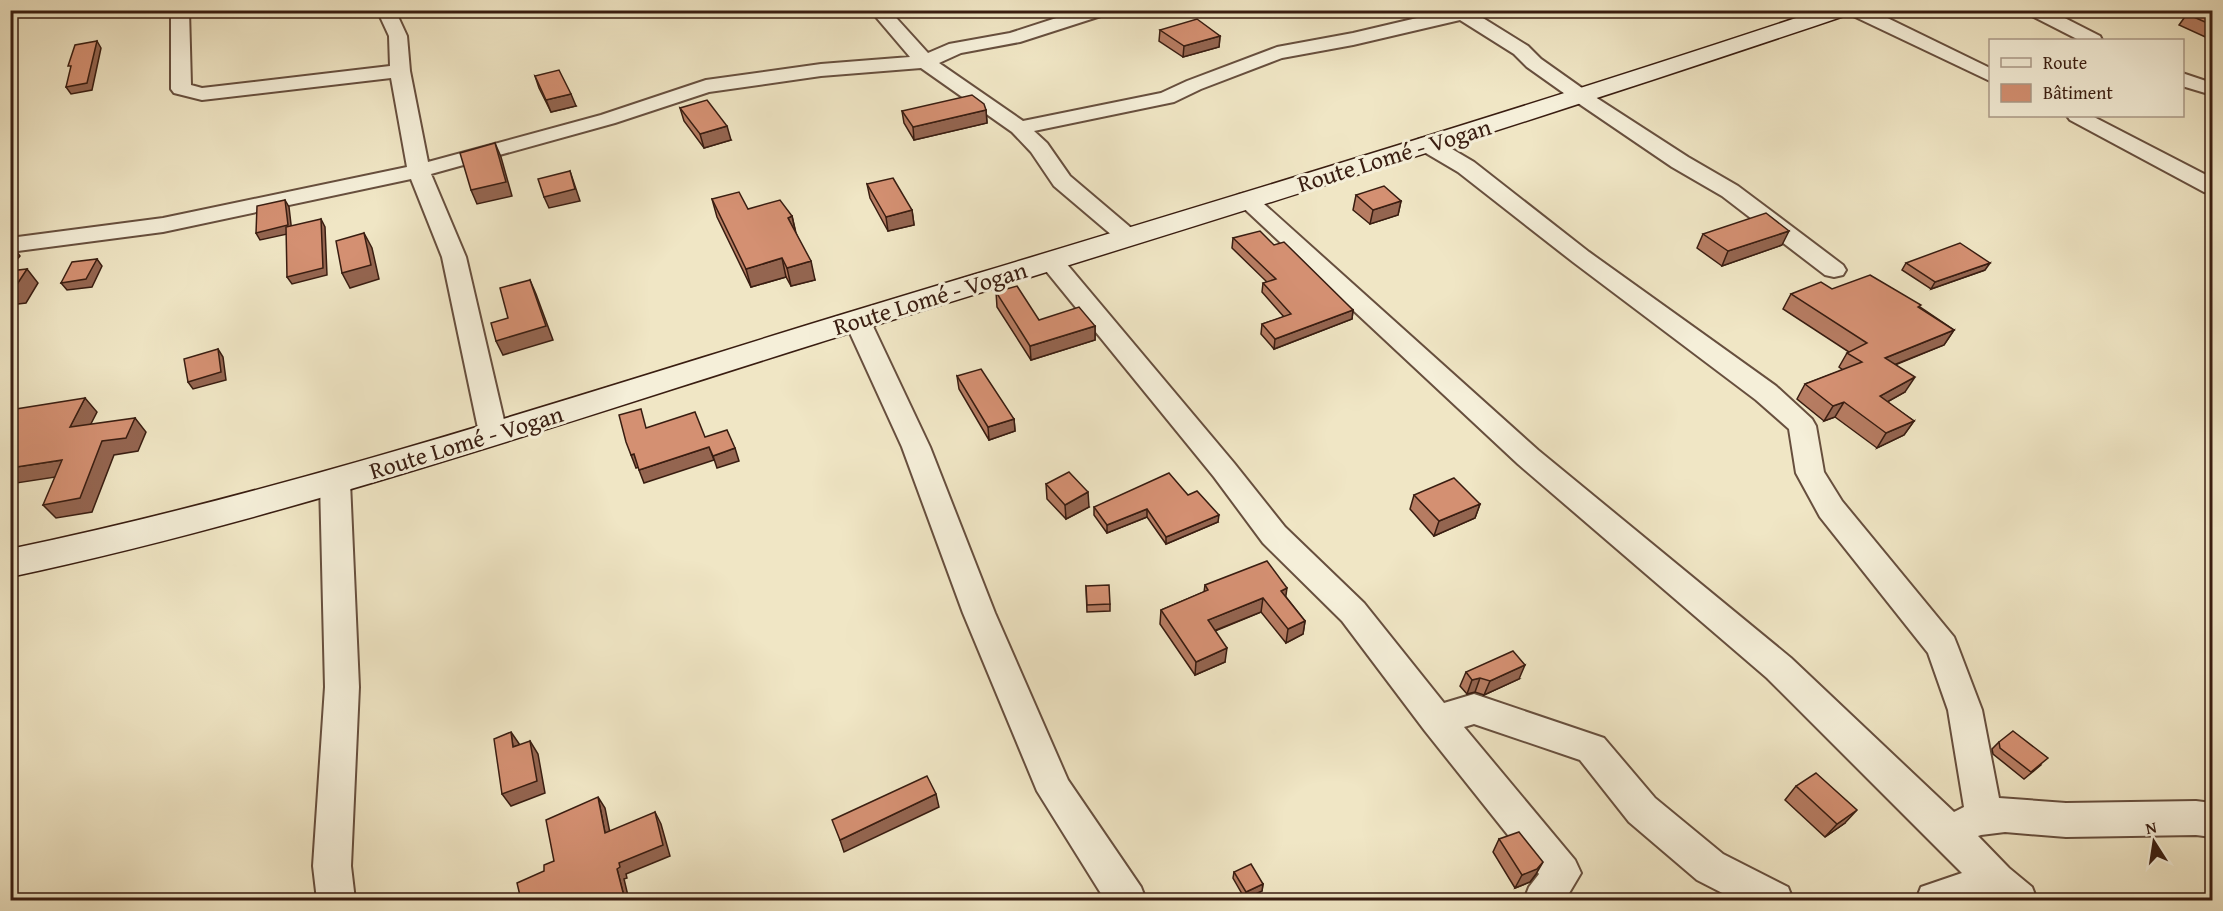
<svg xmlns="http://www.w3.org/2000/svg" width="2223" height="911" font-family="'Gentium Book Plus',serif">
<style>
.lines{fill:none;stroke-linecap:round;stroke-linejoin:round}
.minor-casing{stroke:#674f3e;stroke-width:4}
.secondary-casing{stroke:#391d11;stroke-width:3}
.minor{fill:#f5efd9;fill-rule:evenodd}
.secondary{fill:#f5efd9;fill-rule:evenodd}
.wall{fill:#b67c62;stroke:#391d11;stroke-width:1.5}
.shaded-wall{fill:#946550;stroke:#391d11;stroke-width:1.5}
.building{fill:#d49072;stroke:#391d11;stroke-width:1.5}
.labels{text-anchor:middle;dominant-baseline:central;stroke-width:6;stroke-linejoin:round;paint-order:stroke}
.street-label{font-size:24px;fill:#391d11;stroke:#f5efd9}
</style>
<rect width="100%" height="100%" fill="#f0e6c5"/>
<filter id="stains"><feTurbulence type="fractalNoise" baseFrequency=".00333" numOctaves="4"/><feColorMatrix values="0 0 0 0 .2 0 0 0 0 .09 0 0 0 0 .02 0 0 0 .5 -.17"/></filter>
<radialGradient id="worn" r=".72"><stop offset=".6" stop-color="#630" stop-opacity="0"/><stop offset="1" stop-color="#630" stop-opacity=".3"/></radialGradient>
<g class="lines">
<defs>
<g id="minor">
<polygon points="171,10 189,10 191,85 202,88 390,66 389,36 377,10 395,10 407,36 410,71 428,162 601,115 706,80 821,64 910,57 870,10 889,10 928,53 949,44 1010,33 1081,10 1110,10 1107,14 1020,42 961,53 939,63 1023,121 1161,93 1187,81 1277,47 1353,33 1451,10 1486,10 1478,15 1528,46 1541,59 1589,93 1688,157 1738,186 1843,265 1846,270 1843,275 1834,277 1825,275 1722,196 1672,167 1575,101 1527,67 1514,54 1460,20 1353,45 1282,58 1201,89 1174,102 1034,131 1047,143 1070,176 1136,232 1140,237 1136,242 1128,244 1120,242 1054,186 1031,152 1012,132 921,68 821,76 709,92 615,123 431,174 466,257 507,433 503,440 493,443 483,440 479,433 442,257 411,179 163,232 10,252 10,238 163,218 407,167 391,78 202,100 174,93 171,89"/>
<polygon points="1846,10 1871,10 1990,68 1990,81 1849,14"/>
<polygon points="2025,10 2049,10 2100,36 2102,40 2079,40 2028,14"/>
<polygon points="2182,73 2212,83 2212,95 2182,86"/>
<polygon points="2067,116 2092,116 2212,178 2212,194 2204,192 2070,120"/>
<polygon points="1427,138 1435,139 1474,162 1589,252 1776,386 1812,419 1816,426 1824,472 1842,501 1954,637 1958,647 1982,710 1999,798 2066,803 2196,801 2212,803 2212,837 2196,835 2066,837 2005,832 1981,835 1978,836 2009,868 2032,887 2037,900 1916,900 1921,887 1962,873 1767,678 1518,464 1235,200 1238,195 1246,193 1254,195 1538,450 1791,658 1954,812 1964,807 1948,710 1928,653 1820,517 1796,473 1789,429 1756,400 1573,262 1458,172 1419,149 1416,144 1419,139"/>
<polygon points="1051,254 1060,256 1234,463 1285,527 1364,603 1444,703 1474,694 1604,738 1655,798 1723,854 1788,887 1793,900 1736,900 1697,880 1629,822 1580,760 1474,724 1464,727 1575,860 1581,873 1565,900 1524,900 1529,887 1539,874 1425,731 1342,621 1263,543 1214,477 1042,266 1039,261 1042,256"/>
<polygon points="857,312 866,314 870,320 930,447 995,613 1068,780 1141,887 1146,900 1105,900 1037,791 963,613 902,447 844,320 848,314"/>
<polygon points="335,471 345,474 350,482 359,687 351,866 355,900 317,900 313,866 325,687 320,482 325,474"/>
</g>
<path id="secondary" d="M1820 10H1853L1850 14C1508 130 1163 236 818 343 551 427 285 518 10 577V549C283 492 548 405 814 323 1150 221 1487 121 1820 10Z"/>
</defs>
<use href="#minor" class="minor-casing"/>
<use href="#secondary" class="secondary-casing"/>
<use href="#minor" class="minor"/>
<use href="#secondary" class="secondary"/>
</g>
<g class="wall">
<polygon points="2212,10 2212,40 2179,25 2187,14"/>
<polygon points="1160,30 1220,36 1219,47 1183,57 1159,41"/>
<polygon points="535,76 576,106 551,112 539,88"/>
<polygon points="680,108 731,140 704,148 684,121"/>
<polygon points="986,110 987,123 914,140 904,123 902,111"/>
<polygon points="867,184 912,210 914,225 888,231 870,198"/>
<polygon points="1356,195 1401,201 1398,215 1370,224 1353,210"/>
<polygon points="712,199 748,209 792,216 796,233 815,280 791,286 786,277 751,287 717,217"/>
<polygon points="1703,234 1782,245 1722,266 1697,248"/>
<polygon points="1233,238 1274,245 1353,310 1352,319 1274,349 1261,334 1262,324 1284,317 1262,292 1263,283 1267,282 1232,248"/>
<polygon points="1906,263 1985,270 1931,289 1902,270"/>
<polygon points="1832,289 1920,307 1954,330 1944,345 1895,365 1905,392 1887,402 1914,421 1904,435 1877,448 1835,417 1824,421 1797,399 1805,384 1843,370 1839,367 1847,353 1849,352 1783,309 1791,294"/>
<polygon points="996,292 1039,320 1095,326 1095,340 1031,360 997,307"/>
<polygon points="957,376 1014,419 1015,431 989,440 959,389"/>
<polygon points="1046,484 1089,507 1066,519 1047,499"/>
<polygon points="1188,495 1218,522 1166,544 1147,517 1107,533 1094,515 1094,507"/>
<polygon points="1414,495 1480,504 1475,518 1434,536 1410,509"/>
<polygon points="1205,585 1286,597 1305,621 1303,634 1286,643 1261,612 1215,631 1225,662 1195,675 1160,624 1161,610 1204,592"/>
<polygon points="1086,586 1110,604 1110,611 1087,612"/>
<polygon points="1466,672 1519,679 1484,695 1475,692 1467,694 1460,686"/>
<polygon points="1999,742 2041,765 2024,779 1993,754 1992,749"/>
<polygon points="1796,786 1845,823 1825,837 1785,800"/>
<polygon points="1499,839 1536,874 1530,882 1515,888 1493,852"/>
<polygon points="1234,872 1263,884 1262,891 1245,899 1233,878"/>
</g>
<g class="shaded-wall">
<polygon points="1220,36 1219,47 1183,57 1184,46"/>
<polygon points="97,41 101,48 92,90 71,94 66,87"/>
<polygon points="571,94 576,106 551,112 546,100"/>
<polygon points="986,110 987,123 914,140 913,127"/>
<polygon points="727,126 731,140 704,148 700,134"/>
<polygon points="495,143 501,157 512,196 477,204 471,190"/>
<polygon points="570,171 580,201 549,208 544,197"/>
<polygon points="285,200 289,207 292,233 260,240 256,233"/>
<polygon points="1401,201 1398,215 1370,224 1373,210"/>
<polygon points="912,210 914,225 888,231 886,217"/>
<polygon points="792,216 796,235 788,218"/>
<polygon points="321,219 325,227 327,275 292,284 287,277"/>
<polygon points="1789,231 1782,245 1722,266 1728,251"/>
<polygon points="364,233 372,248 379,279 350,288 342,273"/>
<polygon points="12,246 20,256 10,268 10,248"/>
<polygon points="782,258 786,277 751,287 746,269"/>
<polygon points="97,259 102,266 92,287 67,290 61,283"/>
<polygon points="811,261 815,280 791,286 787,268"/>
<polygon points="1990,263 1985,270 1931,289 1935,282"/>
<polygon points="27,269 38,283 26,303 10,305 10,289"/>
<polygon points="530,280 536,294 553,340 503,355 496,341"/>
<polygon points="1353,310 1352,319 1274,349 1275,339"/>
<polygon points="1095,326 1095,340 1031,360 1030,346"/>
<polygon points="1954,330 1944,345 1876,372 1885,358"/>
<polygon points="218,349 223,357 226,380 193,389 188,382"/>
<polygon points="1915,377 1905,392 1871,411 1880,396"/>
<polygon points="85,398 97,412 82,441 70,427"/>
<polygon points="1844,402 1835,417 1824,421 1833,406"/>
<polygon points="135,418 146,432 138,451 114,455 92,512 56,518 43,505 102,441"/>
<polygon points="1014,419 1015,431 989,440 988,427"/>
<polygon points="1914,421 1904,435 1877,448 1886,433"/>
<polygon points="709,447 714,460 644,483 639,470"/>
<polygon points="735,448 739,461 717,468 713,456"/>
<polygon points="634,454 639,467 636,468 631,455"/>
<polygon points="62,460 75,474 10,484 10,468"/>
<polygon points="1088,492 1089,507 1066,519 1065,505"/>
<polygon points="1480,504 1475,518 1434,536 1439,521"/>
<polygon points="1147,509 1147,517 1107,533 1107,525"/>
<polygon points="1219,515 1218,522 1166,544 1166,537"/>
<polygon points="1287,588 1285,602 1281,591"/>
<polygon points="1263,598 1261,612 1206,634 1208,620"/>
<polygon points="1305,621 1303,634 1286,643 1288,629"/>
<polygon points="1227,648 1225,662 1195,675 1196,662"/>
<polygon points="1525,665 1519,679 1484,695 1490,681"/>
<polygon points="1480,678 1475,692 1467,694 1472,680"/>
<polygon points="511,732 520,745 513,747"/>
<polygon points="530,741 538,754 545,793 511,806 502,794"/>
<polygon points="936,794 939,807 844,852 840,840"/>
<polygon points="598,797 605,808 612,843 605,833"/>
<polygon points="1857,810 1845,823 1825,837 1837,824"/>
<polygon points="655,812 661,824 670,856 626,874 627,878 624,879 629,900 625,900 617,869 619,863"/>
<polygon points="1543,862 1536,874 1530,882 1515,888 1522,875"/>
<polygon points="1263,884 1262,891 1245,899 1246,892"/>
<polygon points="582,894 587,900 566,900"/>
</g>
<g class="building">
<polygon points="2198,10 2212,10 2212,25 2187,14"/>
<polygon points="1197,19 1220,36 1184,46 1160,30"/>
<polygon points="97,41 87,83 66,87 71,66 68,66 75,45"/>
<polygon points="559,70 571,94 546,100 535,76"/>
<polygon points="972,95 984,104 986,110 913,127 902,111"/>
<polygon points="707,100 727,126 700,134 680,108"/>
<polygon points="495,143 506,182 471,190 460,153"/>
<polygon points="570,171 575,189 544,197 538,179"/>
<polygon points="893,178 912,210 886,217 867,184"/>
<polygon points="1384,186 1401,201 1373,210 1356,195"/>
<polygon points="739,192 748,209 780,200 792,216 788,218 811,261 787,268 782,258 746,269 712,199"/>
<polygon points="285,200 288,225 256,233 257,206"/>
<polygon points="1766,213 1789,231 1728,251 1703,234"/>
<polygon points="321,219 323,268 287,277 286,227"/>
<polygon points="1260,231 1274,245 1284,242 1353,310 1275,339 1262,324 1291,314 1263,283 1276,279 1233,238"/>
<polygon points="364,233 371,265 342,273 336,241"/>
<polygon points="1960,243 1990,263 1935,282 1906,263"/>
<polygon points="97,259 86,279 61,283 72,262"/>
<polygon points="27,269 14,289 10,289 10,271"/>
<polygon points="1870,275 1921,305 1918,307 1954,330 1885,358 1915,377 1880,396 1914,421 1886,433 1844,402 1833,406 1805,384 1862,362 1847,353 1867,343 1791,294 1821,282 1832,289"/>
<polygon points="530,280 546,326 496,341 491,323 508,318 500,288"/>
<polygon points="1017,286 1039,320 1079,307 1095,326 1030,346 996,292"/>
<polygon points="218,349 221,372 188,382 184,359"/>
<polygon points="981,369 1014,419 988,427 957,376"/>
<polygon points="85,398 70,427 135,418 126,438 102,441 80,498 43,505 62,460 10,468 10,418 16,409"/>
<polygon points="641,409 646,428 695,412 705,437 727,430 735,448 713,456 709,447 639,470 634,454 631,455 626,442 619,415"/>
<polygon points="1069,472 1088,492 1065,505 1046,484"/>
<polygon points="1169,473 1188,495 1197,491 1219,515 1166,537 1147,509 1107,525 1094,507"/>
<polygon points="1454,478 1480,504 1439,521 1414,495"/>
<polygon points="1267,561 1287,588 1281,591 1305,621 1288,629 1263,598 1208,620 1227,648 1196,662 1161,610 1208,590 1205,585"/>
<polygon points="1109,585 1110,604 1087,605 1086,586"/>
<polygon points="1513,651 1525,665 1490,681 1480,678 1472,680 1466,672"/>
<polygon points="2013,731 2048,758 2031,772 2000,748 1999,742"/>
<polygon points="511,732 513,747 530,741 537,781 502,794 494,739"/>
<polygon points="1816,773 1857,810 1837,824 1796,786"/>
<polygon points="927,776 936,794 840,840 832,820"/>
<polygon points="598,797 605,833 655,812 663,845 619,863 620,867 617,869 625,900 583,900 582,894 566,900 521,900 517,883 544,871 544,865 554,861 546,820"/>
<polygon points="1519,832 1543,862 1537,869 1522,875 1499,839"/>
<polygon points="1251,864 1263,884 1246,892 1234,872"/>
<polygon points="672,897 672,900 664,900"/>
</g>
<g class="labels">
<g class="street-label">
<text transform="translate(1394 155) rotate(-17)">Route Lomé - Vogan</text>
<text transform="translate(930 298) rotate(-17)">Route Lomé - Vogan</text>
<text transform="translate(466 442) rotate(-17)">Route Lomé - Vogan</text>
</g>
</g>
<rect width="2223" height="911" fill="none" stroke="#f0e6c5" stroke-width="36"/>
<rect x="12" y="12" width="2199" height="887" fill="none" stroke="#391d11" stroke-width="3"/>
<rect x="18" y="18" width="2187" height="875" fill="none" stroke="#391d11" stroke-width="1.5"/>
<rect x="1989" y="39" width="195" height="78" fill="#f5efd9" stroke="#aa9b89" stroke-width="1.5"/>
<rect x="2001" y="58" width="30" height="9" fill="#f5efd9" stroke="#aa9b89" stroke-width="1.5"/>
<text x="2043" y="69" font-size="18" fill="#391d11">Route</text>
<rect x="2001" y="84" width="30" height="18" fill="#d49072" stroke="#aa9b89" stroke-width="1.5"/>
<text x="2043" y="99" font-size="18" fill="#391d11">Bâtiment</text>
<g transform="translate(2154 842) rotate(348)" stroke="#f5efd9" stroke-width="4.5" paint-order="stroke">
<path d="M0-4.5L10 22L0 15L-10 22Z" fill="#391d11"/>
<text y="-9" font-size="16" font-weight="bold" text-anchor="middle" fill="#391d11">N</text>
</g>
<rect width="100%" height="100%" filter="url(#stains)"/>
<rect width="100%" height="100%" fill="url(#worn)"/>
</svg>
